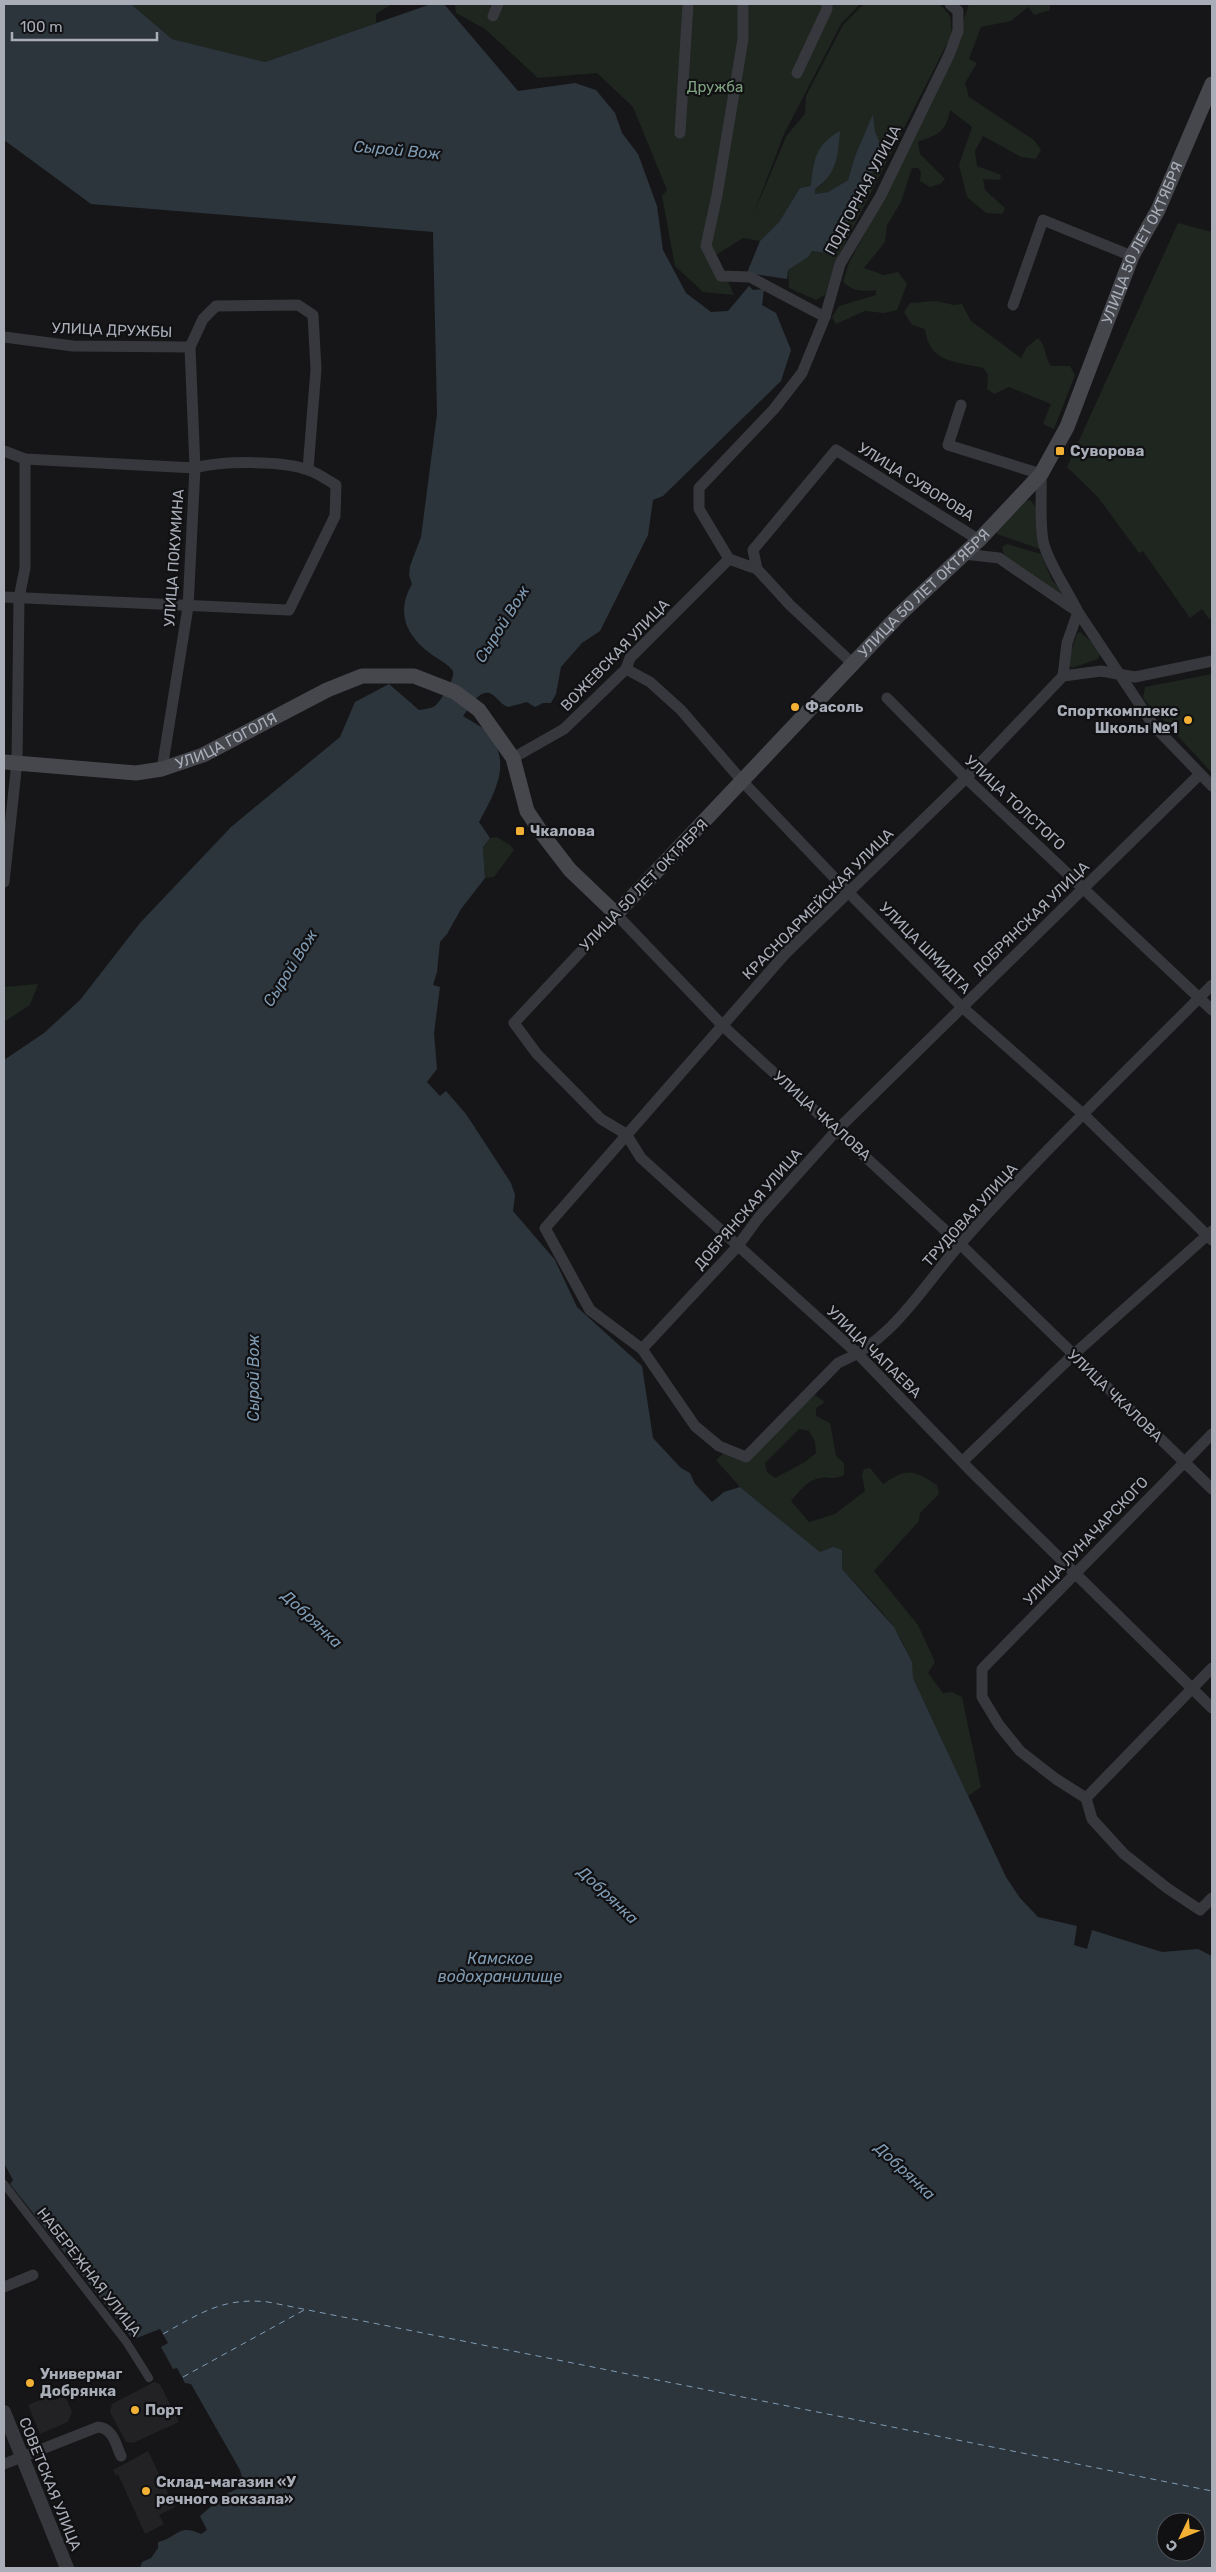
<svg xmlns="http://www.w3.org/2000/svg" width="1216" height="2572" font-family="Rubik,sans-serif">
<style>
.built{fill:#222225}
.green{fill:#1e261f;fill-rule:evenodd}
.water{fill:#2c353c;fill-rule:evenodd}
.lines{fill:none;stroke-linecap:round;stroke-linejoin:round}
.ferry{stroke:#7f9bb3;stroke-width:1;stroke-dasharray:6 5;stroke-linecap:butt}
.pedestrian{stroke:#37383d;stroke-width:8}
.minor{stroke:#37383d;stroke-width:11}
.tertiary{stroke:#37383d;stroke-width:14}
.secondary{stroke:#45474d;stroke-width:15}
.poi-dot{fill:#f2b134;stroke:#111113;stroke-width:2}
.labels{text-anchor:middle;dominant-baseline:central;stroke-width:4.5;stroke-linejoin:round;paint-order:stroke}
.park-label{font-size:15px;fill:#7fa381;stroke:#111113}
.street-label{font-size:15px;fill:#a8adb8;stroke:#111113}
.poi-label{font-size:15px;font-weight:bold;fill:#a8adb8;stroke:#111113;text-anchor:start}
.water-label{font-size:16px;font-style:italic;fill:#7f9bb3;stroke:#111113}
</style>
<rect width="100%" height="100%" fill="#161618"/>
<g class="built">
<polygon points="154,2382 160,2384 179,2422 133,2443 126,2442 110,2412 112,2404"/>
<polygon points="65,2396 72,2412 68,2422 40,2434 28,2405 47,2397 55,2400"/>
<polygon points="148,2451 175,2507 159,2515 164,2524 145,2534 118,2474 116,2475 113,2470"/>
</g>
<g class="green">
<polygon points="131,4 392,4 376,14 376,23 265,62 172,39"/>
<polygon points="455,4 860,4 841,24 784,134 753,215 787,135 805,114 806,96 843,25 864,4 940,4 950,16 952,34 835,263 825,295 816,300 789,288 788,270 812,251 826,253 833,247 868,188 868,180 881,149 875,131 873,115 855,156 848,180 828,192 815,194 815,189 823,184 814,159 811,186 800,188 779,222 760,241 743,238 716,255 734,295 703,292 675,266 662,196 667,190 633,107 597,73 538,78 485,29 456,13"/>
<path d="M969 4H1050V10L1034 15 1028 7 1011 21 981 27 969 59 977 63 965 83 969 97 1034 140 1041 150 1036 159 1021 157 983 136 975 151 977 166 1001 175 1000 180 983 179 985 190 1005 208 1002 214 986 213 967 197 959 165 972 127 950 110C946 133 938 134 918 142L920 154 945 179 940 184 930 187 920 181 921 172 918 168H912L901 202 887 225 885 242 864 268 884 275 898 272 907 284 897 310 884 313 865 311 836 324 832 317 839 306 876 295V290C862 292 853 291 843 282L849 263C893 179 940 94 969 4Z"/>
<polygon points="1178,223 1212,232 1212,617 1209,619 1202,609 1190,618 1143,551 1139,553 1098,497 1067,467"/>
<path d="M936 301 954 305 962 304 971 321 1021 358 1027 347 1038 338C1047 346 1044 357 1051 366H1070L1075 375 1054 429 1043 424 1051 404 1009 387 994 394 987 389 988 375 983 368C955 361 929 363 925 329L912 325 904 312 910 303Z"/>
<polygon points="1030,500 1037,508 1043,550 997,534 997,527 1024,501"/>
<polygon points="1007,544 1041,554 1052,580 1067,596 1064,598 1004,555 1002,547"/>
<polygon points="1080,632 1093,643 1100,654 1098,659 1072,668 1067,663 1077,634"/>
<polygon points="1212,674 1212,773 1143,698 1145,687"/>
<polygon points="497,837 510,845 514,850 494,877 485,878 483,847 490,838"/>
<polygon points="38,984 30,1005 4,1022 4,987"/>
<path d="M815 1395 825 1402 816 1408V1416L830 1423 836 1456 844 1463V1475C830 1481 831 1476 820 1478 807 1480 799 1492 791 1501L809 1522 835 1514 865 1491 862 1475 864 1469 870 1468 883 1484C908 1468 912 1469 937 1485L939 1494 920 1513 919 1521 874 1571 918 1625 935 1662 928 1673 943 1693 952 1692 962 1697 981 1787 968 1796 913 1678C910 1633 871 1601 842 1569V1550L833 1548 820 1552 740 1487 716 1460 724 1453 748 1461 792 1414ZM799 1429 809 1431 815 1442 816 1453 805 1462 775 1478 767 1472 765 1463Z"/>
</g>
<g class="water">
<path d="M4 4H131L172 39 265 62 431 4H444L518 91 575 83 596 90 615 113 622 133 638 154 657 206 663 250 686 293 711 312 728 311 749 286 753 290 764 289 762 305 776 313 791 350 781 381 663 496 653 500 648 535 600 631 582 643 561 667 556 694 551 703H543L535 707 527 702 508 707C502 705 498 699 493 695 480 686 470 708 463 716 470 721 480 725 486 731 514 761 495 792 479 822L490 838 483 847 485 878 461 909 447 934 440 942 437 972 433 985 440 987 434 1033 437 1069 427 1082 440 1096 446 1091 466 1114 511 1183 515 1195 513 1211 555 1260 577 1307 642 1366 653 1438 681 1468 690 1473 695 1484 712 1502 724 1492 740 1487 820 1552 833 1547 842 1550V1569L894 1627 912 1662 913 1678 1006 1877 1020 1898 1038 1917 1077 1926 1074 1945 1087 1949 1092 1930 1162 1952 1198 1949 1212 1956V2568H140L142 2562 151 2558 158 2548V2542C178 2537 179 2523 201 2534L207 2530 200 2516 214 2504 219 2497 244 2486 240 2470 191 2384 185 2383 177 2368 173 2369 161 2347 168 2343 160 2329 137 2338 131 2337 10 2184 13 2180 4 2163V1060L44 1033 80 1000 140 923 231 827 340 737 355 702 389 684 419 710C424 709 430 709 435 706 441 700 455 680 453 671 447 663 439 660 431 654 405 635 396 612 412 584L409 575 410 566 421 537 437 414 433 232 91 204 4 140ZM1166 2522H1196V2552H1166Z"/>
<path d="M873 114 875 131 882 149 868 180V188L833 247 827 253 812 251 808 257 788 270 787 279 747 273 760 241 779 222 800 188 811 186C813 160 816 144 840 131 838 156 837 174 815 189V194L828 192 848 180 855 156Z"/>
</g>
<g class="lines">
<g class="ferry">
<path d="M163 2334C200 2313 224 2297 268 2302L1212 2491"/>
<polyline points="183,2377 306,2309"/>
</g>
<polyline class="pedestrian" points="4,2184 127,2343 149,2378"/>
<g class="minor">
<polyline points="743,4 743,39 717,195 706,246 721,276 750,277 825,317"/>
<polyline points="493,16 498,4"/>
<polyline points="797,73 827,9 827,4"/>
<polyline points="680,133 688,4"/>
<polyline points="1013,305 1043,220 1132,256"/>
<polyline points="4,337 73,346 190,347"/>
<path d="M961 405 948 445 1041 474C1042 495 1039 527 1044 545 1052 570 1067 589 1078 612L1067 643 1063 676"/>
<path d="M4 451 25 459 195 468C220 461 284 460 308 470 318 473 327 480 336 485L335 516 289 610 4 597"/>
<polyline points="964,554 999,558 1078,612 1154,726 1212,786"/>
<polyline points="729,559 699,509 699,488 774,409 802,373 825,317 840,264 880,197 949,55 958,31 958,11 950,4"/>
<polyline points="729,559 757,569 790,605 853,664"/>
<polyline points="757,569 753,550 836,450 979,540"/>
<polyline points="626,669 650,682 681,710 743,782 848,892 961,1006 1083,1114 1212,1240"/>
<path d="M1063 676 966 778 786 953 545 1228 590 1310 642 1349 695 1426 719 1446 746 1457 838 1363C894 1340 923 1286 961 1243 1041 1153 1128 1070 1212 985"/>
<polyline points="1063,676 1101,671 1135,677 1212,661"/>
<polyline points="887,698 966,778 1212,1010"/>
<polyline points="513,758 564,729 626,669 630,658 729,559"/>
<polyline points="162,769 188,607 195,468 190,347 203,319 216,306 298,305 313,315 316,369 308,469"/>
<polyline points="4,882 17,762 19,598 25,568 25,459"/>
<polyline points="642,1349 737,1247 759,1217 837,1130 1199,775"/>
<polyline points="1212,1434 982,1669 982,1697 999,1725 1020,1751 1056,1779 1086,1798 1092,1819 1124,1854 1167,1888 1200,1910 1212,1898"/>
<polyline points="963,1461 1073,1355 1212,1231"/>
<polyline points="1212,1489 960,1244 723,1026 616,914 514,1023 537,1054 601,1119 626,1134 641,1158 859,1355 970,1470 1212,1708"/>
<polyline points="1086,1798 1212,1668"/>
<polyline points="4,2287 33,2275"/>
<path d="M4 2464 98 2427C113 2428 116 2445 121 2456"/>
</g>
<polyline class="tertiary" points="4,2412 67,2568"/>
<path class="secondary" id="s1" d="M4 762 136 773 162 769 203 755 327 690 362 676H414L455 692 479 710 513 758 527 811 543 835 570 870 616 914 899 615 979 540 1041 474 1067 427 1132 256 1158 210 1212 84"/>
</g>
<g class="poi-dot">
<rect x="1055" y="446" width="10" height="10" rx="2.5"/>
<circle cx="795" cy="707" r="5"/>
<circle cx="1188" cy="720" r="5"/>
<rect x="515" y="826" width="10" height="10" rx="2.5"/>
<circle cx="30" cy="2383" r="5"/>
<circle cx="135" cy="2410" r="5"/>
<circle cx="146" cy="2491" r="5"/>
</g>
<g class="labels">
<g class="park-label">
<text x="715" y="87">Дружба</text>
</g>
<g class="street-label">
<text transform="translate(863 190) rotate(-62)">ПОДГОРНАЯ УЛИЦА</text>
<text stroke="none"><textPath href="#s1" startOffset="1621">УЛИЦА 50 ЛЕТ ОКТЯБРЯ</textPath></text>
<text transform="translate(112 330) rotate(2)">УЛИЦА ДРУЖБЫ</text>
<text transform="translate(916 482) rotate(32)">УЛИЦА СУВОРОВА</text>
<text transform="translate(174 558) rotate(-86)">УЛИЦА ПОКУМИНА</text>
<text stroke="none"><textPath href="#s1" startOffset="1201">УЛИЦА 50 ЛЕТ ОКТЯБРЯ</textPath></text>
<text transform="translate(615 655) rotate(-46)">ВОЖЕВСКАЯ УЛИЦА</text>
<text stroke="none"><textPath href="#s1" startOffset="229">УЛИЦА ГОГОЛЯ</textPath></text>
<text transform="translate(1015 803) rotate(43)">УЛИЦА ТОЛСТОГО</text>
<text transform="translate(644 885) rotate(-46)">УЛИЦА 50 ЛЕТ ОКТЯБРЯ</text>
<text transform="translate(818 904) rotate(-45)">КРАСНОАРМЕЙСКАЯ УЛИЦА</text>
<text transform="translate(1031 918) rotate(-44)">ДОБРЯНСКАЯ УЛИЦА</text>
<text transform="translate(925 948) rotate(45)">УЛИЦА ШМИДТА</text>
<text transform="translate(822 1116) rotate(42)">УЛИЦА ЧКАЛОВА</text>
<text transform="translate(748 1209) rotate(-49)">ДОБРЯНСКАЯ УЛИЦА</text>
<text transform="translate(970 1215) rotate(-48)">ТРУДОВАЯ УЛИЦА</text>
<text transform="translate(874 1352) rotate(44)">УЛИЦА ЧАПАЕВА</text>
<text transform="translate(1115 1396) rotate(44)">УЛИЦА ЧКАЛОВА</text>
<text transform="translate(1086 1541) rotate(-46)">УЛИЦА ЛУНАЧАРСКОГО</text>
<text transform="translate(89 2272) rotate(52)">НАБЕРЕЖНАЯ УЛИЦА</text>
<text transform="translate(50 2484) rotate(68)">СОВЕТСКАЯ УЛИЦА</text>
</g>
<g class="poi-label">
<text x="1070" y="451">Суворова</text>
<text x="805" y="707">Фасоль</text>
<text x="1178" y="711" text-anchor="end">Спорткомплекс<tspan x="1178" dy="17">Школы №1</tspan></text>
<text x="530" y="831">Чкалова</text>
<text x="40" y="2374">Универмаг<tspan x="40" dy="17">Добрянка</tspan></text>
<text x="145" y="2410">Порт</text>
<text x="156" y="2482">Склад-магазин «У<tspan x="156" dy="17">речного вокзала»</tspan></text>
</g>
<g class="water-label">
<text transform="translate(397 150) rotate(5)">Сырой Вож</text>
<text transform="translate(502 624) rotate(-58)">Сырой Вож</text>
<text transform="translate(290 968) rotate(-58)">Сырой Вож</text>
<text transform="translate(253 1378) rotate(-90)">Сырой Вож</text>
<text transform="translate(312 1619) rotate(43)">Добрянка</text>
<text transform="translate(608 1895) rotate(43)">Добрянка</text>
<text x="500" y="1958">Камское<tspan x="500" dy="18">водохранилище</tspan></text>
<text transform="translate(905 2171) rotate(43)">Добрянка</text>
</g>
</g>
<rect width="1216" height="2572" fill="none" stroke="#a8adb8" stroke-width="10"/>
<g transform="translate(1181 2537) rotate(227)"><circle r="24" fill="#111113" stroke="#4d4f55"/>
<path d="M0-4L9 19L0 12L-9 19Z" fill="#f2b134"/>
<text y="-8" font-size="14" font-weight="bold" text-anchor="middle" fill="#a8adb8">С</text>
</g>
<path d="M12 32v8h145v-8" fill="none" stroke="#a8adb8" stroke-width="2.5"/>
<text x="20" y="32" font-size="15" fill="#a8adb8" stroke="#111113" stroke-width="4" paint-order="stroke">100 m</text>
</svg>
